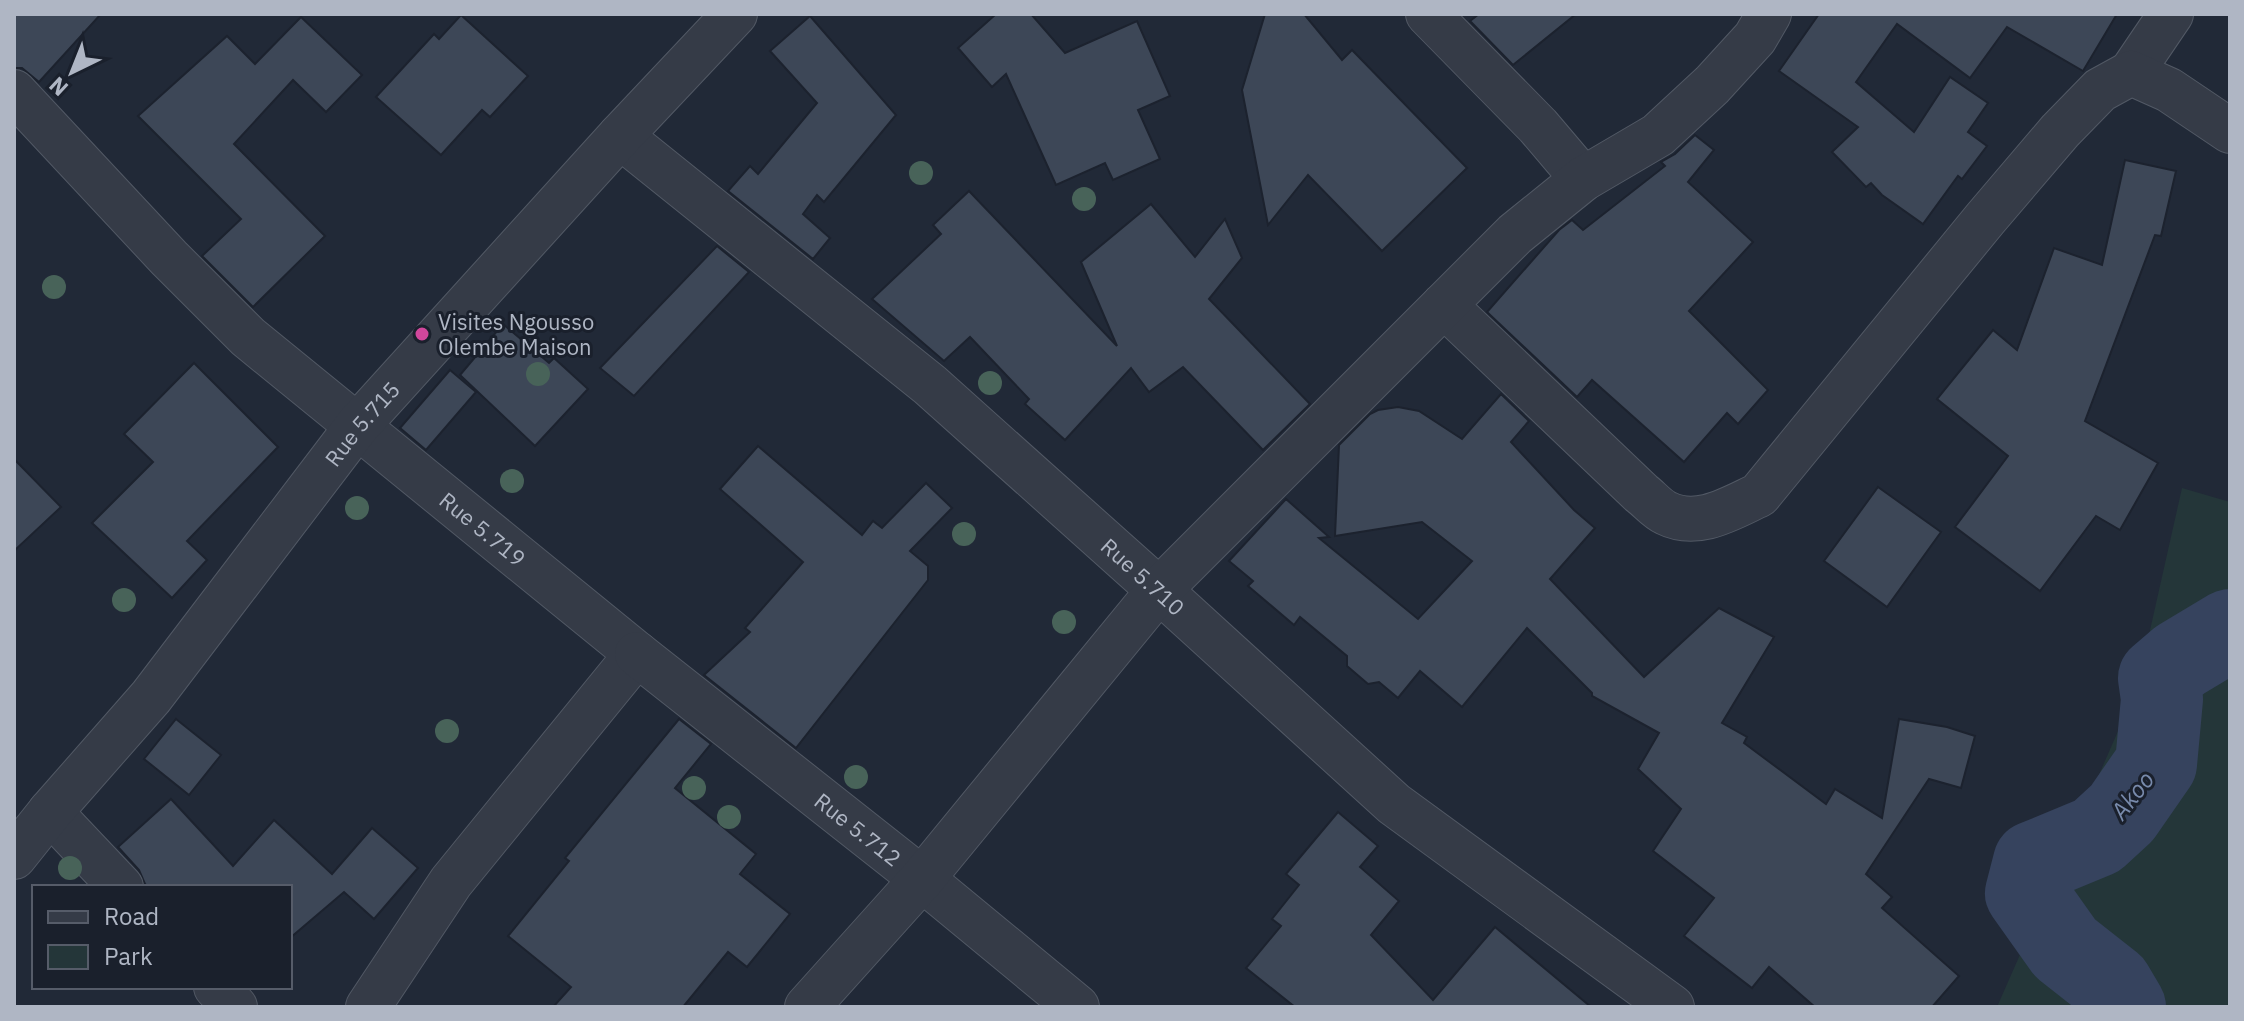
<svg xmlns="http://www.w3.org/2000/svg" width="2244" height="1021" font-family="'IBM Plex Sans',sans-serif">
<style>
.green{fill:#243639}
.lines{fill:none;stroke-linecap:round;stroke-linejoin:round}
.river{stroke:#36435e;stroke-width:82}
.building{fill:#3d4757;stroke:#1c222e;stroke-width:2}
.minor-casing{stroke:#525965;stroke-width:46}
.minor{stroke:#353b47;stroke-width:44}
.tree{fill:#486359}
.hotel-dot{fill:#d1479c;stroke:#1a202c;stroke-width:3}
.labels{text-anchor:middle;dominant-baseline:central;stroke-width:6;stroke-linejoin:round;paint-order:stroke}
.poi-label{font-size:22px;fill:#afb6c4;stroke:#1a202c;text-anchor:start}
.street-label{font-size:22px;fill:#afb6c4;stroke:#1a202c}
.water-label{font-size:24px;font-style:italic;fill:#788aab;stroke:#1a202c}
</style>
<rect width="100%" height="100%" fill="#212937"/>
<polygon class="green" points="2182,488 2230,502 2230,1007 1997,1007 2137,688"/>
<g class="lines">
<polyline class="river" points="2125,1007 2112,985 2065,948 2026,893 2034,862 2097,836 2122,813 2156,764 2162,699 2159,678 2180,660 2230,630"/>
</g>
<g class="building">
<polygon points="14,14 101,14 39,82 22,68 14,68"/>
<polygon points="996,14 1031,14 1065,53 1137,21 1170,96 1138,110 1160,159 1113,180 1105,163 1056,185 1006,74 992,87 958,48"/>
<polygon points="1265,14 1304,14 1342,60 1352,50 1467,168 1382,251 1308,175 1268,225 1242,90"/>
<polygon points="1479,14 1576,14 1513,65 1470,21"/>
<polygon points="1819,14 2117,14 2083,71 2007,27 1970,78 1897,24 1856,82 1914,132 1950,77 1988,103 1968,132 1987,146 1962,179 1958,176 1923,224 1882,195 1871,183 1866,187 1832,152 1858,127 1779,71"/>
<polygon points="461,15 528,76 490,117 482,110 441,155 376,97 434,34 439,39"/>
<polygon points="810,16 896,115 824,202 817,195 803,214 830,238 813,259 728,191 750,166 758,174 817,103 770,51"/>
<polygon points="301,17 362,75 326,112 293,80 234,144 325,236 253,307 202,256 241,219 138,116 227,36 255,64"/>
<polygon points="1695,135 1714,150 1688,182 1753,242 1689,311 1768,390 1738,424 1727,413 1684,462 1592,380 1577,397 1487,312 1559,230 1572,220 1583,230 1665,166 1661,162 1675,154"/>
<polygon points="2125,160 2176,171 2161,236 2155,235 2085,421 2158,463 2120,530 2096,516 2040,591 1955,527 2008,456 1937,399 1993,330 2017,350 2054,248 2102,265"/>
<polygon points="969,191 1117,346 1081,262 1151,204 1195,257 1225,219 1242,258 1209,299 1310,404 1263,450 1183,367 1149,392 1131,368 1065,440 1025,404 1029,399 970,337 944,361 872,299 941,234 933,225"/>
<polygon points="717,246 749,272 634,396 600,368"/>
<polygon points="503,324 549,363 554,358 588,389 535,446 460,375"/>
<polygon points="194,363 278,447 187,541 207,560 172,598 92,523 153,462 124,434"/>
<polygon points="450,370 476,392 426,450 400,428"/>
<polygon points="1501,394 1529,421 1511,442 1574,510 1595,528 1550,579 1644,677 1719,608 1774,637 1722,723 1747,737 1744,743 1826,804 1835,789 1882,818 1899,719 1947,727 1975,736 1961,788 1929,779 1866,874 1892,897 1882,908 1959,976 1932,1007 1815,1007 1769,967 1752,988 1684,936 1714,898 1653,851 1681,809 1638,769 1659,733 1592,696 1592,693 1527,628 1462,707 1420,671 1398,698 1379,682 1368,684 1347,666 1347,656 1300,617 1294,625 1248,586 1253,581 1229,561 1286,499 1329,537 1319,538 1418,619 1472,561 1422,522 1335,536 1339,445 1370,414 1378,410 1398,407 1419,411 1462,439"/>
<polygon points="758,446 862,535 873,521 882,528 926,483 952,508 910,551 928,566 928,580 796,748 704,675 750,632 745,628 803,562 720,489"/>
<polygon points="14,459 61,507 14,551"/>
<polygon points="1878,487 1941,532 1887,607 1824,561"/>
<polygon points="176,719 221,755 189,795 144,759"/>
<polygon points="679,719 711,744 675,788 756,854 740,874 790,914 747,967 728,952 683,1007 553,1007 571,987 508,936 569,861 565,858"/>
<polygon points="171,799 233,866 274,820 332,874 372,828 418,868 374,919 344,892 290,938 290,887 148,887 145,884 139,870 118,847"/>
<polygon points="1338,812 1378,846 1360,867 1399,901 1371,935 1433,1000 1495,927 1591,1007 1295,1007 1246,968 1281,926 1272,919 1299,885 1286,874"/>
</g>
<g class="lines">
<defs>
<g id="minor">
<polyline points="1428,14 1538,126 1583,179"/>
<polyline points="2131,73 2171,14"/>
<path id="s1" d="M14 92 169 258 248 337 637 654 451 882 368 1007"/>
<path id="s2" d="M620 136 930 385 1159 590 1394 804 1672 1007"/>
<path d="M1444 305 1641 493C1649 499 1657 509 1666 513 1698 529 1731 508 1759 495L1985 219 2060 131 2100 90 2131 73 2169 90 2230 131"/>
<path id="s3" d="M637 654 922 879 1077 1007"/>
<polyline points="50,812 121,887"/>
<path id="s4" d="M14 857 50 812 151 697 358 425 620 136 735 14"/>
<polyline points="216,987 235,1007"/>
<polyline points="807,1007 922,879 1159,590 1515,234 1583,179 1658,135 1712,85 1755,38 1769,14"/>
</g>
</defs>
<use href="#minor" class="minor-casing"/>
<use href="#minor" class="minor"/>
</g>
<g class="tree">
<circle cx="921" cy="173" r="12"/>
<circle cx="1084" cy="199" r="12"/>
<circle cx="54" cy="287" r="12"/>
<circle cx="538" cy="374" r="12"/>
<circle cx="990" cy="383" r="12"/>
<circle cx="512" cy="481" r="12"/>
<circle cx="357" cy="508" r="12"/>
<circle cx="964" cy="534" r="12"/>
<circle cx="124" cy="600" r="12"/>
<circle cx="1064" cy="622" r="12"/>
<circle cx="447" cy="731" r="12"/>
<circle cx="856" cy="777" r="12"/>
<circle cx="694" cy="788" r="12"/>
<circle cx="729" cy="817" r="12"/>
<circle cx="70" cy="868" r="12"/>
</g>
<circle class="hotel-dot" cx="422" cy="334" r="8"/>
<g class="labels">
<g class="poi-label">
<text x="438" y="321">Visites Ngousso<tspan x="438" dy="25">Olembe Maison</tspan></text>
</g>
<g class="street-label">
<text stroke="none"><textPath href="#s4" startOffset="556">Rue 5.715</textPath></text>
<text stroke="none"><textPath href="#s1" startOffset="642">Rue 5.719</textPath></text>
<text stroke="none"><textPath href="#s2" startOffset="684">Rue 5.710</textPath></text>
<text stroke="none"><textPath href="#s3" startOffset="282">Rue 5.712</textPath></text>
</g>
<g class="water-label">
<text transform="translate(2132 795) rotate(-52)">Akoo</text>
</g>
</g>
<rect width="2244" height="1021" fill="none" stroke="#afb6c4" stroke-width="32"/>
<rect x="32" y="885" width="260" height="104" fill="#1a202c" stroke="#565c69" stroke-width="2"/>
<rect x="48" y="911" width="40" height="12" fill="#353b47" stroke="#565c69" stroke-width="2"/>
<text x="104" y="925" font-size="24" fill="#afb6c4">Road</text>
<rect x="48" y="945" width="40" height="24" fill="#243639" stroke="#565c69" stroke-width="2"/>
<text x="104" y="965" font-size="24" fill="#afb6c4">Park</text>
<g transform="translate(72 72) rotate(223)" stroke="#1a202c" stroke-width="6" paint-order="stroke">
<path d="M0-6L14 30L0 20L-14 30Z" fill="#afb6c4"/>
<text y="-12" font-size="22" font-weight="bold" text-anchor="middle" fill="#afb6c4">N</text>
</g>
</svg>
